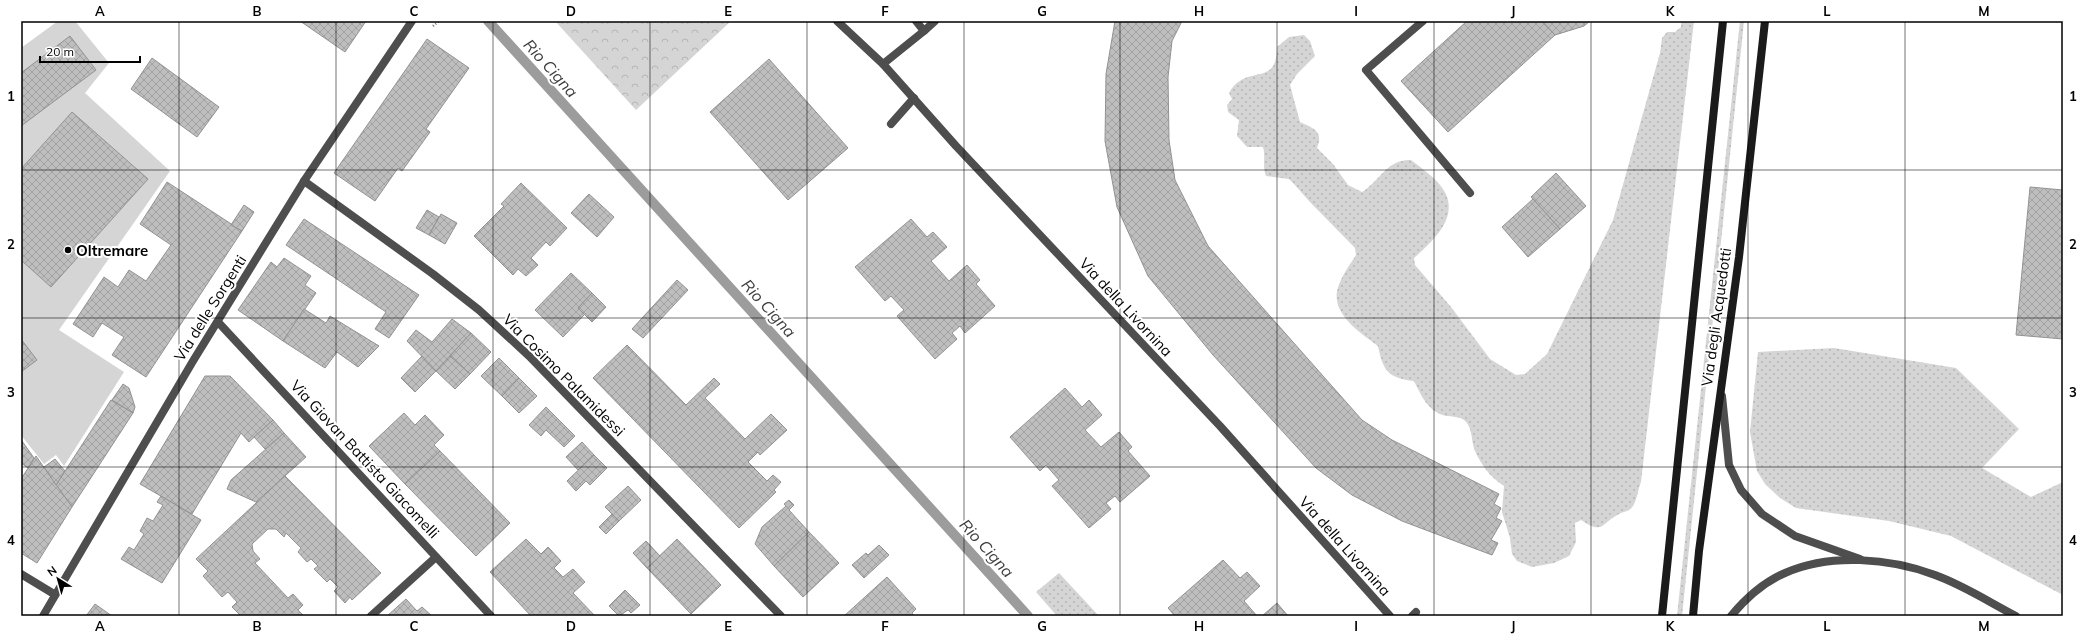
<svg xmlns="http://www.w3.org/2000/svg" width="2084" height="637" font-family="Mulish,sans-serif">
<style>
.grass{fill:url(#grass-dots)}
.park{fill:url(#park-crowns)}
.garden{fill:#d5d5d5}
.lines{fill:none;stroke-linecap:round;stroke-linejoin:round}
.stream{stroke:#9c9c9c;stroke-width:10}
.building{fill:url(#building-cross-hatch);stroke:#929292}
.path{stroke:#707070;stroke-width:2.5;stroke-dasharray:1 2;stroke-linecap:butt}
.service{stroke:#4e4e4e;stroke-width:8}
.minor{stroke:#4e4e4e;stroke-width:8}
.tertiary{stroke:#4e4e4e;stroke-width:8}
.secondary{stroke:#1b1b1b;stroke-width:8}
.grid{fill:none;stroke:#000;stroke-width:1;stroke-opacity:0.55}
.poi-dot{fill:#000;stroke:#fff;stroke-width:1.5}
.labels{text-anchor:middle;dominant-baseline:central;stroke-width:4;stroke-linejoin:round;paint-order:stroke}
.poi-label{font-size:15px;font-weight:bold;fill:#000;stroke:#fff;text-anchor:start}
.street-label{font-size:15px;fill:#000;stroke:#fff}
.water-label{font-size:16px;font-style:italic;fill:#3d3d3d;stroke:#fff}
.neatline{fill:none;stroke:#000;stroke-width:1.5}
.grid-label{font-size:13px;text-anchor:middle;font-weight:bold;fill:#000}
</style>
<defs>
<pattern id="grass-dots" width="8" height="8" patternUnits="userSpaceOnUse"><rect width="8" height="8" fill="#d5d5d5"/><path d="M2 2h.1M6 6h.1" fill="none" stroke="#b5b5b5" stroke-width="1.8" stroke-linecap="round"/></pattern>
<pattern id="park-crowns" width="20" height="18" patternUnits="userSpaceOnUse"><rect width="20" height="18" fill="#d5d5d5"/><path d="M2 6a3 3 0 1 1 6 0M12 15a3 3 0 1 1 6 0" fill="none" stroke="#b5b5b5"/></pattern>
<pattern id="building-cross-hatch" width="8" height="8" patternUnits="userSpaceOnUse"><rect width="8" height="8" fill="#bebebe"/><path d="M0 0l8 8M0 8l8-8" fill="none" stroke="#a2a2a2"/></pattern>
</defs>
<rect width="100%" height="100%" fill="#fff"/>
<g class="grass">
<path d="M1681 21H1694L1641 482C1638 489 1637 500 1633 506 1629 512 1624 511 1619 514 1600 524 1604 535 1581 520L1575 523 1576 542 1569 556 1554 563 1532 567 1517 561 1512 554 1510 538 1502 512 1504 486C1490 477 1482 466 1475 451 1471 441 1473 427 1464 420 1460 417 1451 416 1446 416 1428 412 1421 395 1414 381 1388 378 1383 371 1378 346 1361 333 1333 316 1337 291 1340 278 1349 266 1356 255L1355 248 1309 201 1294 184 1289 179 1266 176C1262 167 1266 157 1263 147H1247L1237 136 1239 120 1228 112 1227 105 1232 99 1229 93C1246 62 1277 89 1277 47L1289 37 1304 35 1310 41 1315 56 1297 74 1290 85 1300 122C1313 128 1324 131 1317 148L1333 164 1348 185 1362 192C1380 181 1387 159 1411 160 1421 168 1436 178 1443 189 1461 216 1433 241 1414 258L1415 265 1451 307 1490 359 1516 375 1525 374 1547 354 1613 220 1660 53 1662 38 1667 32H1675L1681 27Z"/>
<polygon points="1740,21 1744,21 1682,616 1677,616"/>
<polygon points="1834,348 1956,368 2019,429 1982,468 2031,497 2063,482 2063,595 1951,536 1889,521 1796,508 1780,498 1765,484 1757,471 1750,432 1758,352"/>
<polygon points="1059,573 1099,616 1057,616 1036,592"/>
</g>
<polygon class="park" points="555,21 731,21 636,110"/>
<polygon class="garden" points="58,21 75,21 109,63 85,93 170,171 59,330 124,372 64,466 56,455 44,464 21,435 21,48"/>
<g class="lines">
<polyline class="stream" points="488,21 1028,616"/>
</g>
<g class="building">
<polygon points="300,21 366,21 345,52"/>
<polygon points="1115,21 1182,21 1172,41 1168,77 1169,140 1175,180 1208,246 1362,420 1392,440 1499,494 1494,504 1501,508 1496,518 1502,521 1491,540 1498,543 1492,555 1402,521 1352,495 1316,468 1213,355 1148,276 1117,207 1105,141 1106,74"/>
<polygon points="1467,21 1542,21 1555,35 1448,132 1401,81"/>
<polygon points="1542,21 1590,21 1584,26 1555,35"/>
<polygon points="70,36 96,70 21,126 21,73"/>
<polygon points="427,39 469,68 426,129 430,132 402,171 398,168 375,201 334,173"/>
<polygon points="152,58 219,107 197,137 131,89"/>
<polygon points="769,59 848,148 788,200 710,112"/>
<polygon points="72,112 148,179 51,287 21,260 21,169"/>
<polygon points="1556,173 1586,206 1560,229 1531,197"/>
<polygon points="167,182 242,231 146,377 112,355 124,337 102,323 93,337 73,324 104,277 118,287 129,270 146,281 171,245 140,224"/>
<polygon points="521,183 567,228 550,246 546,242 531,258 538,265 526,276 518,269 513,275 474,236 504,206 501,204"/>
<polygon points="2030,187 2063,190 2063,339 2016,335"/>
<polygon points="589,194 614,217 597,237 571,213"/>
<polygon points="1533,199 1560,229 1528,257 1502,227"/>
<polygon points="244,205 254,212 242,231 231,225"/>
<polygon points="427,210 439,217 429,235 416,228"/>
<polygon points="441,214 457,223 445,244 429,235"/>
<polygon points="304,219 419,295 389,338 375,329 386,312 286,245"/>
<polygon points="911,219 927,237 933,232 947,247 931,261 949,281 967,265 980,280 976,284 995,306 965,333 960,326 952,333 957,339 935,359 897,316 904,310 891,296 885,301 855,267"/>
<polygon points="284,258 311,276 305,285 316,293 283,341 238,310 271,262 277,267"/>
<polygon points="571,273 592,293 578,308 585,314 563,337 535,310"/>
<polygon points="677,280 688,290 643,338 632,329"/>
<polygon points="592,293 606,307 592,322 578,308"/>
<polygon points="304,309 326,323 330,316 379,346 358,367 337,352 325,368 283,341"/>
<polygon points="452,319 471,333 436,371 407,341 416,330 432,342"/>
<polygon points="471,333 491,352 470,374 450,356"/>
<polygon points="21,339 37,360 21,372"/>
<polygon points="627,345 686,405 714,378 720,384 705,398 745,439 771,414 787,430 760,455 758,452 748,462 767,481 773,475 781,482 774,490 776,492 739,528 593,378"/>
<polygon points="422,356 436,371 415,392 401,378"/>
<polygon points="450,356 470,374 455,389 436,371"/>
<polygon points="499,358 519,378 502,396 481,376"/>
<polygon points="205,376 230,376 273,420 249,442 241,433 192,514 140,484"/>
<polygon points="519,378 537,396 519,413 502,396"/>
<polygon points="123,384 129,388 135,407 133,413 112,400"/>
<polygon points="1065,388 1082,407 1089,400 1102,415 1085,430 1101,447 1119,432 1132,447 1128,451 1150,476 1120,502 1115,496 1106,503 1111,509 1089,528 1052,486 1059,480 1046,465 1040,471 1010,437"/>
<polygon points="111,400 133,413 72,507 56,485"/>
<polygon points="546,407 575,436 564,447 546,430 541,436 529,425"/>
<polygon points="404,413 415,425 425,415 444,435 434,445 440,451 405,484 369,446"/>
<polygon points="273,420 284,433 265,449 254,437"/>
<polygon points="284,433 306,457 256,502 227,489 231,480"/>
<polygon points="22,441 34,458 28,468 21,463"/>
<polygon points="582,442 594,455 578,470 566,457"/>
<polygon points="440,451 510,523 476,556 405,484"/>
<polygon points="594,455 607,468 590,485 586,481 576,491 567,481"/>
<polygon points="36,456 72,507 37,563 21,553 21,479"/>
<polygon points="55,459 65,471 56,485 44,467"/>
<polygon points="285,476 381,573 352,600 350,597 345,603 334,591 338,587 330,579 327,582 314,569 318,566 311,559 307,562 298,552 301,548 286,533 284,537 276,529 268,529 252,544 253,551 260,559 255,563 288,598 293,594 303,605 298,610 304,616 241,616 232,607 237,602 228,592 222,597 203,576 208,571 196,559"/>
<polygon points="628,486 641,500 619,521 605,507"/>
<polygon points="161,496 201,520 162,583 121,559 129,547 134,550 144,534 140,531 147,518 153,521 163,505 157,502"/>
<polygon points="789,500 794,505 789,510 809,532 774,566 755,544 762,527 786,506 784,504"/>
<polygon points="612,514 619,521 606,534 599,527"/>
<polygon points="809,532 839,563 803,597 774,566"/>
<polygon points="526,539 541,554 548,547 561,561 554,568 563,577 573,569 585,582 573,593 595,616 531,616 490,572"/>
<polygon points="677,539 721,585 691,614 647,568"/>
<polygon points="646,541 660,556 647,568 633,553"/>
<polygon points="879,545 889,555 864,578 852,565 866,553 868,555"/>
<polygon points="1223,560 1240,578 1247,572 1260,586 1244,601 1257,616 1175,616 1168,608"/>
<polygon points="887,577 916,609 912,613 914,616 844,616"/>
<polygon points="625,590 640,605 631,613 628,610 619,616 609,606"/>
<polygon points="406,599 417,611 422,607 432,616 387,616"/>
<polygon points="1277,603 1288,616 1262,616"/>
<polygon points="95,604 112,616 86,616"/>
</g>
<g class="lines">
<polyline class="path" points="433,26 439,21"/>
<g class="service">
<polyline points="916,21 924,31 935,21"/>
<polyline points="1423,21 1366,70 1470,193"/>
<polyline points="891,124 914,98"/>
<polyline points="371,616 436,557"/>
<polyline points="1412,616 1416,612"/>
</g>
<g class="minor">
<polyline points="837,21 883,64 956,146 1220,426 1390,616"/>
<polyline points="883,64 924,31"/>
<polyline points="304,181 433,274 479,310 529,356 781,616"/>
<polyline points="218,322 491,616"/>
<polyline points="21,574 54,594"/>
<polyline points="43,616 193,361 304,181 412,21"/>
</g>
<g class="tertiary">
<polyline points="1722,396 1729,465 1741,490 1762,514 1795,536 1860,559"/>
<path d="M1731 616C1746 598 1764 582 1785 573 1830 553 1890 558 1935 575 1963 585 1989 602 2016 616"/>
</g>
<g class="secondary">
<polyline points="1662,616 1723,21"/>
<polyline points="1693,616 1699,551 1739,257 1765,21"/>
</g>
</g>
<path class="grid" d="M179 21V616M336 21V616M493 21V616M650 21V616M807 21V616M964 21V616M1120 21V616M1277 21V616M1434 21V616M1591 21V616M1748 21V616M1905 21V616M21 170H2063M21 318H2063M21 467H2063"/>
<circle class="poi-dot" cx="68" cy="250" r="4"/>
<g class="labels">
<g class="poi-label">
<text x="76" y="250">Oltremare</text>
</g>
<g class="street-label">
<text transform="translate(1126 307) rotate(47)">Via della Livornina</text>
<text transform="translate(210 308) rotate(-58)">Via delle Sorgenti</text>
<text transform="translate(1716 317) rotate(-82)">Via degli Acquedotti</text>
<text transform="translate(564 375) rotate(45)">Via Cosimo Palamidessi</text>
<text transform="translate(365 459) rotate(47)">Via Giovan Battista Giacomelli</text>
<text transform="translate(1345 546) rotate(48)">Via della Livornina</text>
</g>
<g class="water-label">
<text transform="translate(551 68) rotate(48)">Rio Cigna</text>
<text transform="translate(769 308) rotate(48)">Rio Cigna</text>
<text transform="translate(987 548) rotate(48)">Rio Cigna</text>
</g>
</g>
<rect width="2084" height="637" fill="none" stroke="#ffffff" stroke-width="44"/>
<g transform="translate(58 579) rotate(323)" stroke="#ffffff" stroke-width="3" paint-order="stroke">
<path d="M0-3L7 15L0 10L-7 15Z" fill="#000000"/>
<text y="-6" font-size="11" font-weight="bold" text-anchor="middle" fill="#000000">N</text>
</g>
<path d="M40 56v6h100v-6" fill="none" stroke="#000000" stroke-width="2"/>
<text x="46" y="56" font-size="12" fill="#000000" stroke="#ffffff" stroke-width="3" paint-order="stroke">20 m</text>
<rect x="22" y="22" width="2040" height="593" class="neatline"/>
<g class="grid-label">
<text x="100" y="16">A</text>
<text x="257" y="16">B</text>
<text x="414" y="16">C</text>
<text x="571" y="16">D</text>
<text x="728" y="16">E</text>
<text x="885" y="16">F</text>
<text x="1042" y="16">G</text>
<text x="1199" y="16">H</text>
<text x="1356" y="16">I</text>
<text x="1513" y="16">J</text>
<text x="1670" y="16">K</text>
<text x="1827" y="16">L</text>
<text x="1984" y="16">M</text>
<text x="11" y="101">1</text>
<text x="2073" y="101">1</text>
<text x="11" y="249">2</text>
<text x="2073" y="249">2</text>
<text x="11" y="397">3</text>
<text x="2073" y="397">3</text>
<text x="11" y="545">4</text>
<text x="2073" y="545">4</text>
<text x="100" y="631">A</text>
<text x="257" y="631">B</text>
<text x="414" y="631">C</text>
<text x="571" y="631">D</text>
<text x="728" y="631">E</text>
<text x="885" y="631">F</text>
<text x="1042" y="631">G</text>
<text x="1199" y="631">H</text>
<text x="1356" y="631">I</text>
<text x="1513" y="631">J</text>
<text x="1670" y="631">K</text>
<text x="1827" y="631">L</text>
<text x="1984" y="631">M</text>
</g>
</svg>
